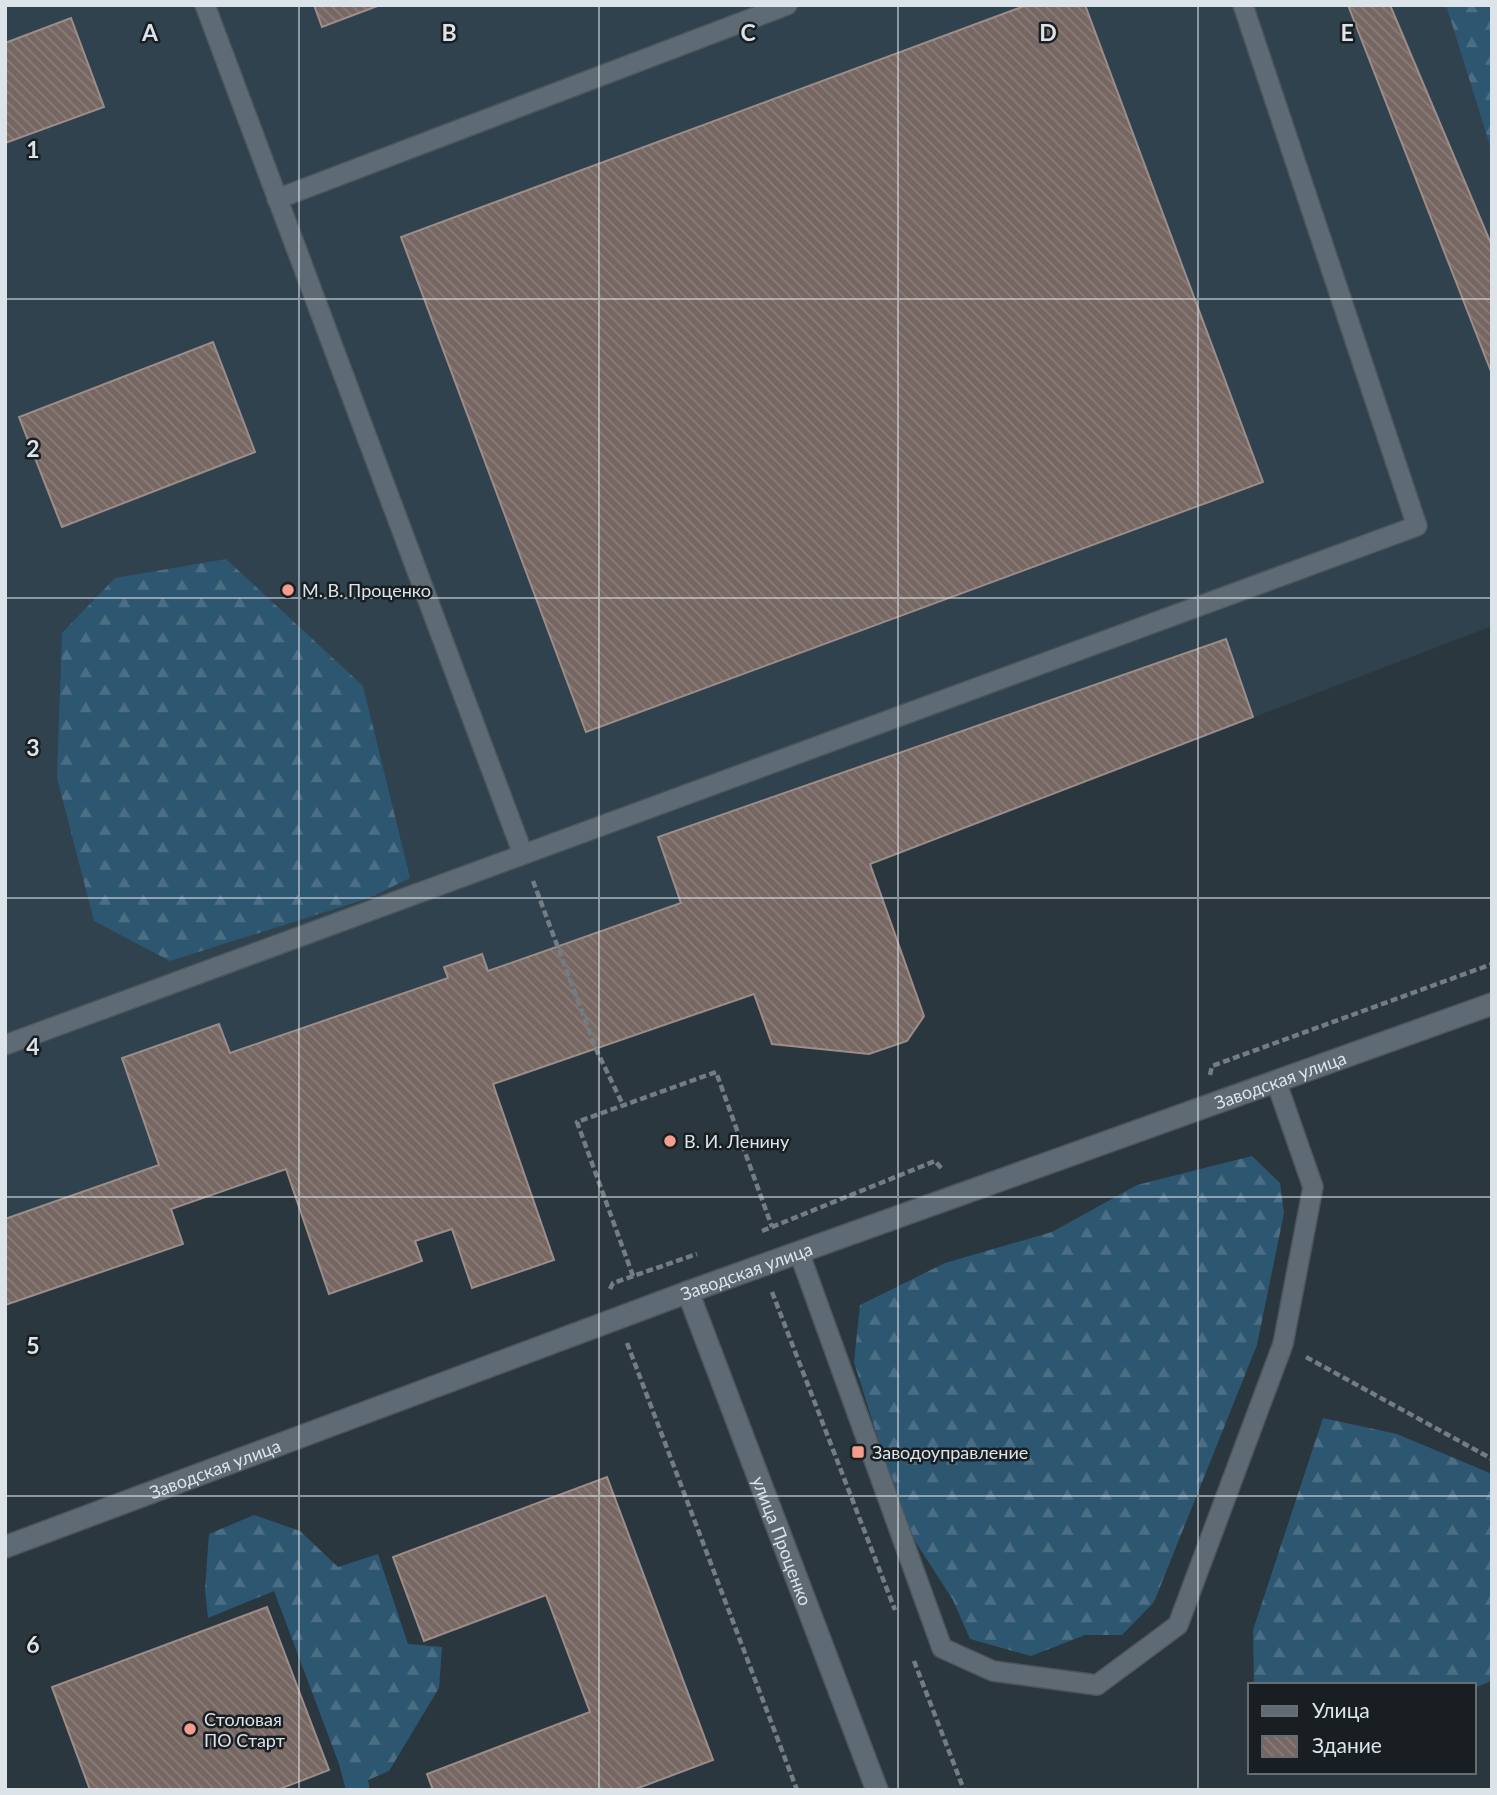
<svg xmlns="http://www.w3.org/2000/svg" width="1497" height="1795" font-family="Lato,sans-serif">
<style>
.built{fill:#30424e}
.forest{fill:url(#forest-firs)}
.building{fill:url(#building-back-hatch);stroke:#9d8d89;stroke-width:2}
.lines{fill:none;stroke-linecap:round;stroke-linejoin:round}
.lane-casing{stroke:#4c555d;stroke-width:22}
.secondary-casing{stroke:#4c555d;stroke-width:24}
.path{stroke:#737d84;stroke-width:4.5;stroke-dasharray:7 3.5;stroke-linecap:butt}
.lane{stroke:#5e6a74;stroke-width:19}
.secondary{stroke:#5e6a74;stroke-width:21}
.grid{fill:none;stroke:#dde4e9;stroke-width:2;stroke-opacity:0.55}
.poi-dot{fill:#f49d8c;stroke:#181e21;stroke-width:2.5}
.labels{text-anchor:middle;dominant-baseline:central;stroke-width:5;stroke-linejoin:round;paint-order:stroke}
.poi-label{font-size:18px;fill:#dde4e9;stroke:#181e21;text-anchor:start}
.street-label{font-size:18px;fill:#dde4e9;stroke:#181e21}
.grid-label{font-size:23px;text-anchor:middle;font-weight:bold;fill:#dde4e9;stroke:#181e21;stroke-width:5;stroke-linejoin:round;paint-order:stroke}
</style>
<defs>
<pattern id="forest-firs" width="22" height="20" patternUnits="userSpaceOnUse" patternTransform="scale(1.75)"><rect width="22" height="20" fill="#2d5670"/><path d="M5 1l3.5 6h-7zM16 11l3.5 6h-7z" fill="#4b6e84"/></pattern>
<pattern id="building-back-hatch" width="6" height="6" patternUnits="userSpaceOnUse" patternTransform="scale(1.75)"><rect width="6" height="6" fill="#776763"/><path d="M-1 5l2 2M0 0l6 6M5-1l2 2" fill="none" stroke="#8a7d79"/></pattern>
</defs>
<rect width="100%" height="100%" fill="#2b373f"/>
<polygon class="built" points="5,5 1492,5 1492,626 870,864 924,1016 907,1041 869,1054 772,1044 754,994 494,1084 554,1260 472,1288 451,1229 416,1241 422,1261 329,1294 285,1169 171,1209 183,1244 5,1305"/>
<g class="forest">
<polygon points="1446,5 1492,5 1492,152"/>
<polygon points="226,559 363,686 410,878 369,898 170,961 94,921 57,778 62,633 115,578"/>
<polygon points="1252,1156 1280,1183 1284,1213 1257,1345 1154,1602 1122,1635 1085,1635 1031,1656 970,1639 953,1600 913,1538 879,1442 854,1362 860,1305 945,1263 1052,1232 1137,1185"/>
<polygon points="1323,1418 1397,1434 1492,1474 1492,1675 1489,1682 1474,1688 1474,1685 1254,1685 1253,1630"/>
<polygon points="254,1515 300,1531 338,1567 378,1554 408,1644 442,1647 439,1688 389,1771 368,1780 370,1790 346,1790 339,1764 274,1591 208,1618 205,1589 209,1534"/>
</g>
<g class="building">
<polygon points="314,5 380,5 322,27"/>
<polygon points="1027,5 1085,5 1263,482 586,732 401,237"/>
<polygon points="1348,5 1390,5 1492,246 1492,374"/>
<polygon points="71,18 104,107 5,143 5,43"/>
<polygon points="213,342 255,452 62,527 19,417"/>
<polygon points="1226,639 1253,717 870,864 924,1016 907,1041 869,1054 772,1044 754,994 493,1084 554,1260 472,1288 452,1229 415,1241 422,1261 329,1294 286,1169 171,1209 183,1244 5,1305 5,1219 159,1165 122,1058 219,1024 230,1053 448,978 444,967 482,954 488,971 681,903 658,837"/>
<polygon points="607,1477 713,1760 633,1790 433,1790 427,1774 590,1712 546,1595 424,1641 393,1557"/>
<polygon points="267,1607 329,1770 277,1790 90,1790 52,1687"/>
</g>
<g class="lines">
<defs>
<g id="lane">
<polyline points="205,5 523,854"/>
<polyline points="277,199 787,5"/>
<polyline points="5,1045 1417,526 1243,5"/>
<polyline points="799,1252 942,1648 993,1671 1097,1685 1178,1625 1283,1344 1313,1187 1276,1081"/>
</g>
<g id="secondary">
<path id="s1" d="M688 1292 877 1790"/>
<path id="s2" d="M5 1547 688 1292 1492 1004"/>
</g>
</defs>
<use href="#lane" class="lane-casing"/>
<use href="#secondary" class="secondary-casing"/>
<g class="path">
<polyline points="533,881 596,1049 623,1105"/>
<polyline points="1210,1075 1212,1066 1492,964"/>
<polyline points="762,1231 935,1161 942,1169"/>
<polyline points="633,1276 577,1122 716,1072 772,1227"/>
<polyline points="610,1289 613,1283 697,1254"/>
<polyline points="772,1292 895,1610"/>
<polyline points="627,1343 797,1790"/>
<polyline points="1306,1357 1492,1459"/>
<polyline points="914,1661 964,1790"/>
</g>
<use href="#lane" class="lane"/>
<use href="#secondary" class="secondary"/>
</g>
<path class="grid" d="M299 5V1790M599 5V1790M898 5V1790M1198 5V1790M5 299H1492M5 598H1492M5 898H1492M5 1197H1492M5 1496H1492"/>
<g class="poi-dot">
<circle cx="288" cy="590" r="7"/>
<circle cx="670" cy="1141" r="7"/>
<rect x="851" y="1445" width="14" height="14" rx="3.5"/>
<circle cx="190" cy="1729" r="7"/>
</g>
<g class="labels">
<g class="poi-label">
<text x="302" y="590">М. В. Проценко</text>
<text x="684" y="1141">В. И. Ленину</text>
<text x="872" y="1452">Заводоуправление</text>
<text x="204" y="1719">Столовая<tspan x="204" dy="21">ПО Старт</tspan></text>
</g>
<g class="street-label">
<text stroke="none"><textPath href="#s2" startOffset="1358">Заводская улица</textPath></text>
<text stroke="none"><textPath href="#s2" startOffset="791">Заводская улица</textPath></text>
<text stroke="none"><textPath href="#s2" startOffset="224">Заводская улица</textPath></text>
<text stroke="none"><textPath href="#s1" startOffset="266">улица Проценко</textPath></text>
</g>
</g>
<g class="grid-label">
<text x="150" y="41">A</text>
<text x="449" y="41">B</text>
<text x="748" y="41">C</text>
<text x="1048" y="41">D</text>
<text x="1347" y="41">E</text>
<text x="33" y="158">1</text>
<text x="33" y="457">2</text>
<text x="33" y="756">3</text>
<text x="33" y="1055">4</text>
<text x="33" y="1354">5</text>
<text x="33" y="1653">6</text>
</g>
<rect width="1497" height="1795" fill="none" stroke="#dde4e9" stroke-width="14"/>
<rect x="1248" y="1683" width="228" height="91" fill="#181e21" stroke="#676d71" stroke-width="2"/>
<rect x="1262" y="1706" width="35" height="10" fill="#5e6a74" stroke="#676d71" stroke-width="2"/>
<text x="1312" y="1718" font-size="21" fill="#dde4e9">Улица</text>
<rect x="1262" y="1736" width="35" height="21" fill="url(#building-back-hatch)" stroke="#676d71" stroke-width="2"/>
<text x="1312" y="1753" font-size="21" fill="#dde4e9">Здание</text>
</svg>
